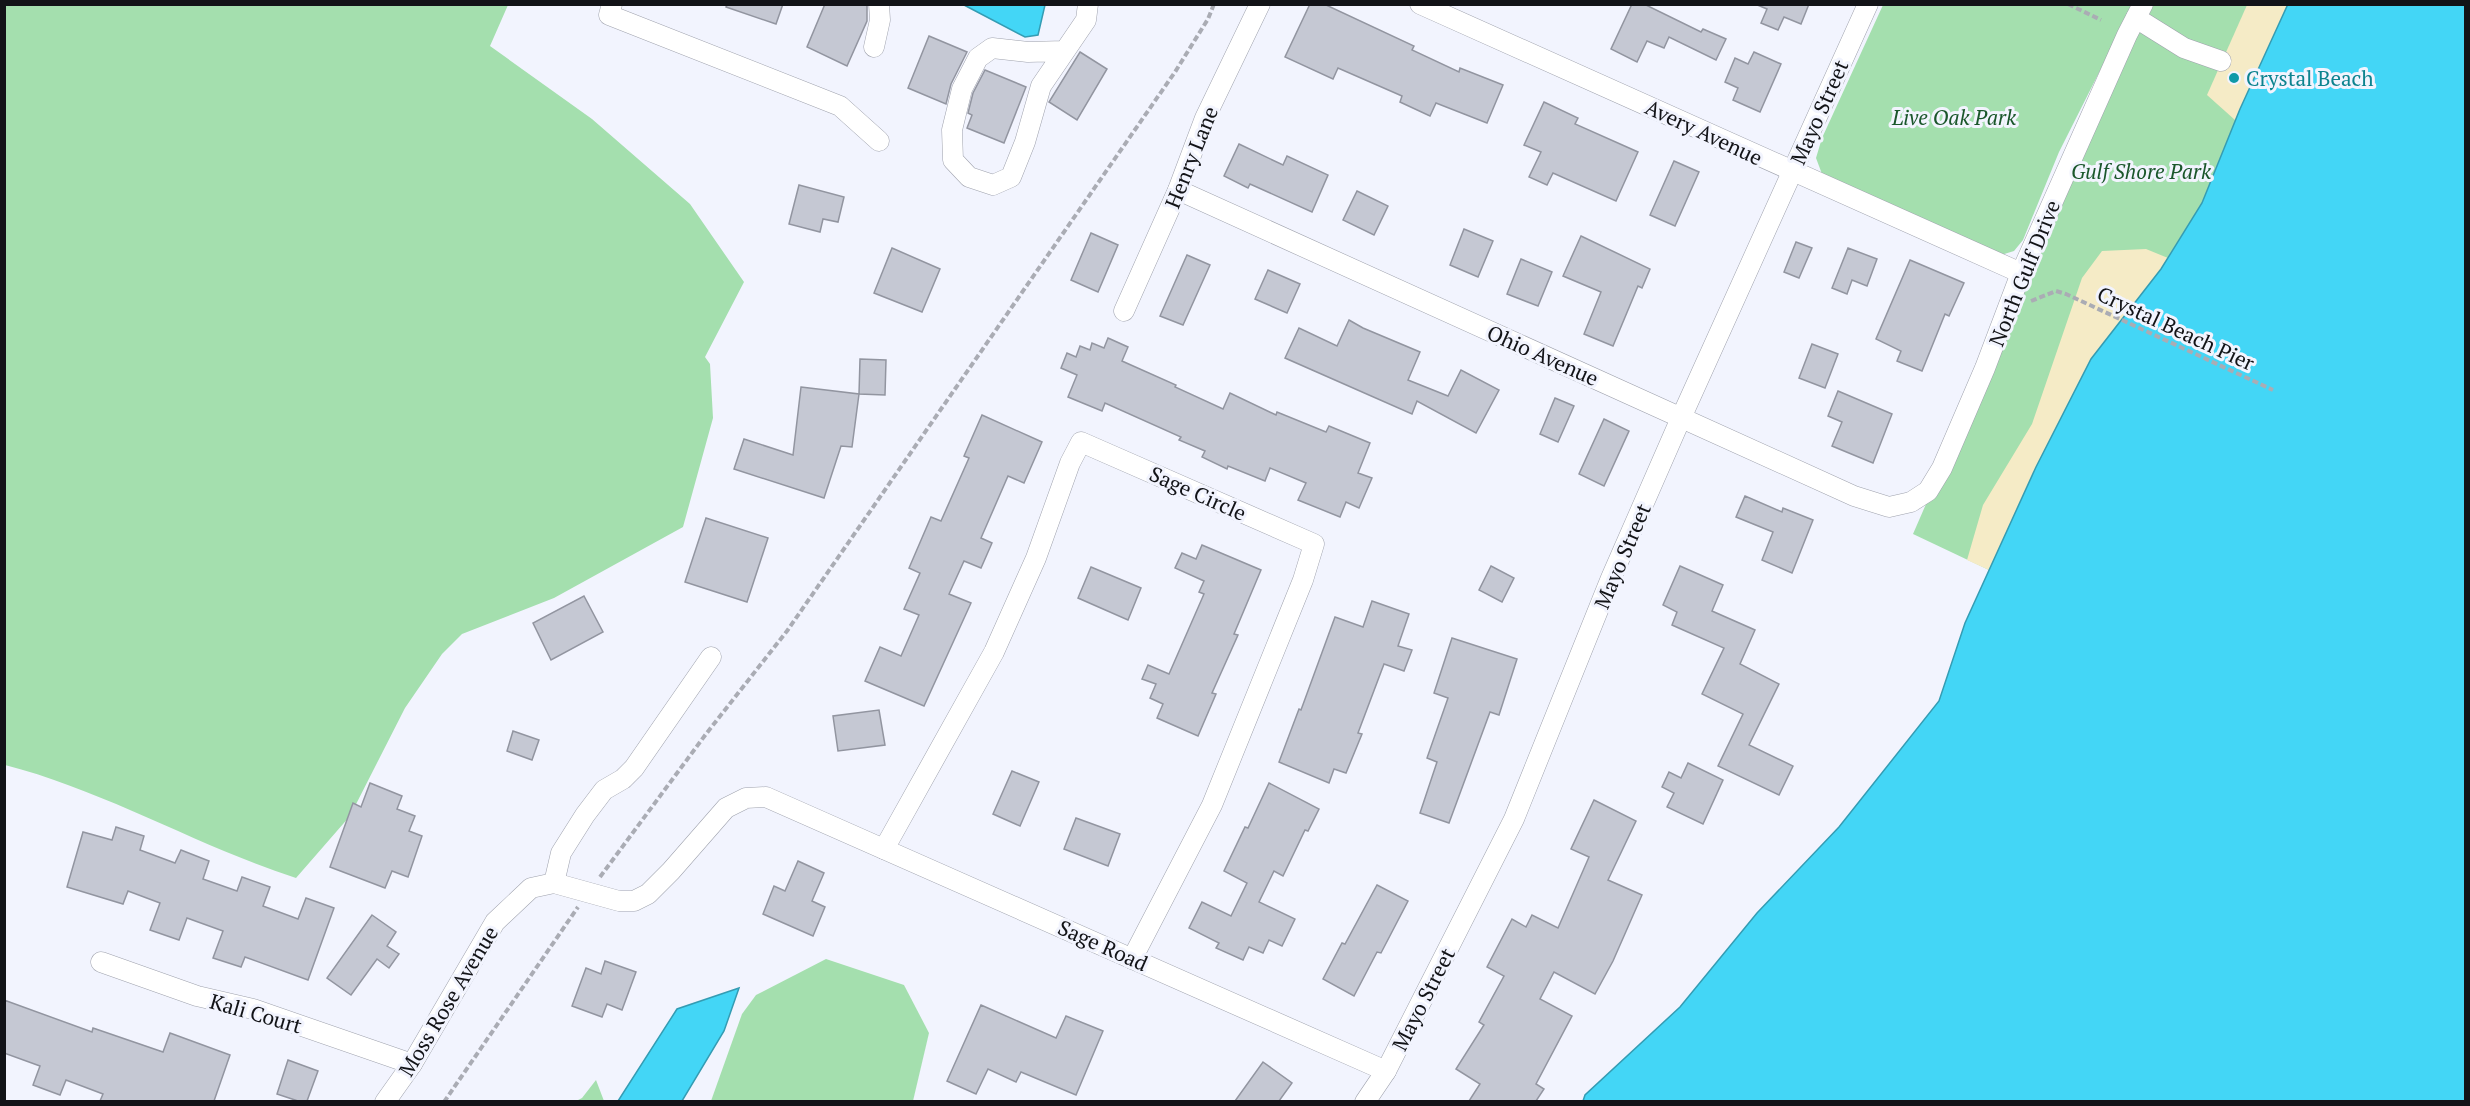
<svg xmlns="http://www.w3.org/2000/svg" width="2470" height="1106" font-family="'PT Serif',serif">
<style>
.green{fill:#a4dfae}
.sand{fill:#f5ebc6}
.water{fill:#43d6f6;stroke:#349cb3;stroke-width:1.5}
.building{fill:#c5c8d3;stroke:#9295a0;stroke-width:1.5}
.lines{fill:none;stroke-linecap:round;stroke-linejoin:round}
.minor-casing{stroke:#9fa2ad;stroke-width:21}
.path{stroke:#aaacb4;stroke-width:4;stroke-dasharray:6 3;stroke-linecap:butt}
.minor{stroke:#fff;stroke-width:20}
.culture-dot{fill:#0f9aa8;stroke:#f2f4fe;stroke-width:2}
.labels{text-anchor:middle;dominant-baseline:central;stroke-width:6;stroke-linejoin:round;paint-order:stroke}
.culture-label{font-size:21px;fill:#0d838f;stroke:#f2f4fe;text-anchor:start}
.street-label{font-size:21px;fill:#121317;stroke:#f2f4fe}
.park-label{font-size:21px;font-style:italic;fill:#1a572b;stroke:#f2f4fe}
</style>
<rect width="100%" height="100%" fill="#f2f4fe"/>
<g class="green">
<path d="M4 5H508L490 46 592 119 690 204 744 282 705 357 710 364 713 418 683 527 554 598 462 634 442 654 405 708 350 816 296 878C197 846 106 791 5 765Z"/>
<polygon points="1883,5 2133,5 2059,152 2023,240 2014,251 2001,255 1822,174 1816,158 1822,138"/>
<polygon points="2143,5 2288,5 2240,109 2202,203 2036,467 1989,570 1913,534"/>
<polygon points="826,959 904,985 929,1033 913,1101 711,1101 742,1014 756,995"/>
<polygon points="596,1080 604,1101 576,1101 582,1098"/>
</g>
<g class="sand">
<polygon points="2247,5 2288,5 2235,120 2207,95"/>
<polygon points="2146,249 2168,258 2036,467 1989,570 1967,560 1983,505 2032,424 2082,278 2102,251"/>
</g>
<g class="water">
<polygon points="2288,4 2465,5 2465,1101 1583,1101 1585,1095 1680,1007 1757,913 1839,827 1939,701 1965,623 2036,467 2091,359 2161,269 2202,203 2240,109"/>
<polygon points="964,5 1045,5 1038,35 1025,37"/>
<polygon points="739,988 724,1031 682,1101 618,1101 677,1009"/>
</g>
<g class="building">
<polygon points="727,4 783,4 776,24 726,7"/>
<polygon points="825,4 867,4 867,21 847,66 807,47"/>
<polygon points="1310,4 1324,4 1414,46 1412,50 1459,72 1460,68 1503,85 1487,123 1436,103 1430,116 1400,102 1402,96 1338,68 1333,79 1285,57"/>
<polygon points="1632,4 1644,4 1701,32 1703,29 1726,39 1716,60 1669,37 1664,48 1647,41 1637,62 1611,49"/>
<polygon points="1755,4 1809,4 1801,24 1784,17 1778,30 1761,23 1767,9"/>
<polygon points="929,36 967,52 951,84 946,104 908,88"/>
<polygon points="1080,52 1107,69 1077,120 1049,102"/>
<polygon points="1754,52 1781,64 1760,112 1733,100 1738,88 1725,82 1735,58 1748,64"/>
<polygon points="985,70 1026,87 1004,143 967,128 972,115 968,113 973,93"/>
<polygon points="1544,102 1578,118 1575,124 1638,152 1616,201 1553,173 1547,185 1529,177 1541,152 1524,145"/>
<polygon points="1239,144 1283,165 1287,156 1328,175 1312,212 1250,184 1248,188 1224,176"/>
<polygon points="1674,161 1699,172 1675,226 1650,215"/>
<polygon points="799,185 844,197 838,222 823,219 820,232 789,224"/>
<polygon points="1357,191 1388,206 1374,235 1343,220"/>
<polygon points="1464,229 1493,241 1478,277 1450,265"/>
<polygon points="1091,233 1118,245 1098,292 1071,280"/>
<polygon points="1581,236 1650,269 1642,288 1638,286 1613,346 1584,334 1601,292 1563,276"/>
<polygon points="1796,242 1812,248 1799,278 1784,272"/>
<polygon points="892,248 940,269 922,312 874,293"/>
<polygon points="1848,248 1877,259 1867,286 1852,280 1847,294 1832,288"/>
<polygon points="1187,255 1210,265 1183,325 1160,316"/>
<polygon points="1521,259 1552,272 1538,306 1507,294"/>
<polygon points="1910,260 1964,283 1949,316 1945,314 1922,371 1897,361 1901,351 1876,339"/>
<polygon points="1268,270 1300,284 1287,313 1255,299"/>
<polygon points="1349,320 1363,328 1420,352 1408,380 1448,396 1461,370 1499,390 1476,433 1417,401 1412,414 1285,358 1299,328 1337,346"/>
<polygon points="1108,338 1128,347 1122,361 1176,385 1175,387 1223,409 1230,393 1276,415 1277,412 1326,432 1329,426 1370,443 1358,473 1372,478 1359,508 1346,502 1340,517 1298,500 1306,483 1270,468 1265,481 1228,466 1227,469 1202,457 1205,451 1179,440 1181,437 1105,403 1102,411 1068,397 1077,375 1061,368 1067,353 1076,357 1080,346 1090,350 1092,343 1104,348"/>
<polygon points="1812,344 1838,354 1825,388 1799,378"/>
<polygon points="860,359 886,360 885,395 859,394"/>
<polygon points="801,387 859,394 852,447 841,446 824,498 734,469 744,439 793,455"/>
<polygon points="1838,391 1892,414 1873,463 1832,446 1842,422 1828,416"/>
<polygon points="1555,398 1574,406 1558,442 1540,434"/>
<polygon points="982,415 1042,442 1024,483 1008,476 981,538 992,543 981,568 964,561 949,594 971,603 924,706 865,681 880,647 901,656 919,615 904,609 920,573 909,568 931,517 941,521 969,458 964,456"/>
<polygon points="1604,419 1629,431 1604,486 1579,474"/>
<polygon points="1745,496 1782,512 1783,508 1813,520 1792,573 1762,560 1773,532 1736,517"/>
<polygon points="706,518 768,538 747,602 685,582"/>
<polygon points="1202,545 1261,570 1234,634 1238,635 1212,693 1216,694 1198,736 1157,718 1163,704 1150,698 1156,684 1142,679 1148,665 1169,674 1204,594 1199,592 1204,581 1175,568 1182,553 1196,559"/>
<polygon points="1491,566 1514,578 1502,602 1479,590"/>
<polygon points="1680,566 1723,585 1712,611 1755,630 1740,664 1779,684 1749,745 1793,766 1779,795 1718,766 1743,714 1702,694 1724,648 1672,625 1677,612 1663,605"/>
<polygon points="1091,567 1141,588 1128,620 1078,598"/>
<polygon points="584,596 603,632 551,660 533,623"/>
<polygon points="1372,601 1409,614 1398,646 1412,650 1404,671 1384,664 1358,733 1362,734 1346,773 1334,769 1329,783 1279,762 1299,709 1301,710 1335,617 1363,627"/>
<polygon points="1452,638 1517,659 1499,715 1490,712 1449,823 1420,813 1437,762 1427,758 1448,698 1434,693"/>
<polygon points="879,710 885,745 838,751 833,716"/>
<polygon points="513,731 539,740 532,760 507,751"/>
<polygon points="1688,763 1723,780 1703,824 1667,807 1674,793 1662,787 1669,772 1681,778"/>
<polygon points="1012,771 1039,782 1020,826 993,814"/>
<polygon points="370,783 402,796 397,809 415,816 409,831 422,836 408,877 392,871 385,888 330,867 353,803 361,807"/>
<polygon points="1269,783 1319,809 1308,831 1305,830 1283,876 1274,871 1259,902 1295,919 1282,946 1269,940 1263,953 1249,947 1243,960 1216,948 1219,943 1189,928 1202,902 1231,916 1247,883 1224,871 1245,827 1248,828"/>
<polygon points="1594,800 1636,821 1608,880 1642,895 1613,961 1595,994 1554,972 1540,999 1572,1016 1536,1084 1544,1089 1536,1101 1469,1101 1480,1084 1456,1069 1484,1025 1479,1022 1504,976 1487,967 1512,919 1526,927 1532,915 1558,928 1589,857 1571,849"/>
<polygon points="1076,818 1120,834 1108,866 1064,849"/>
<polygon points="116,827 144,836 140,850 175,863 181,850 209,861 203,879 237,891 242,877 270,887 263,906 298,919 306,898 334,908 308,980 245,957 241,967 213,958 223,931 187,918 179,940 150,930 160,903 128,891 123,904 67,887 83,832 112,840"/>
<polygon points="798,861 824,873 812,901 825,907 813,936 763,914 774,886 785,891"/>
<polygon points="1377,885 1408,901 1381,953 1377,952 1354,996 1323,979 1342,943 1345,944"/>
<polygon points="372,915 396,932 387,946 399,954 389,968 377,959 351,995 327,978"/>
<polygon points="605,961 636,972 622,1010 607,1004 602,1017 572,1006 586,968 601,974"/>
<polygon points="4,1000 92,1032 93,1028 163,1052 170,1033 230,1055 214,1101 100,1101 103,1094 66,1080 60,1095 33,1085 40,1066 4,1053"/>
<polygon points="981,1005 1056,1038 1066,1016 1103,1031 1076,1095 1021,1072 1016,1082 988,1069 976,1094 947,1081"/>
<polygon points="288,1060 318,1071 307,1101 298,1101 277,1094"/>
<polygon points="1263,1062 1292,1083 1279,1101 1235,1101"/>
</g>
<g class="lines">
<defs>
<g id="minor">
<polyline points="612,4 609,15 840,106 879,141"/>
<polyline points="1420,4 2021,273"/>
<polyline points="2136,18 2184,48 2221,61"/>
<polyline points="874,47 880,20 879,4"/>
<polyline points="1064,51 1028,52 992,48 978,58 962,89 952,130 953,160 969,177 993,185 1011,177 1025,142 1041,86 1086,20 1088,4"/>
<polyline points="1178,190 1854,496 1889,507 1911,502 1928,491 1942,468 1985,368 2021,273 2127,35 2143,4"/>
<polyline points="1124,311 1178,190 1205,118 1260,4"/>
<polyline points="884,849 994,652 1036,558 1070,463 1081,442 1314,544 1303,580 1212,805 1132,959"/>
<polyline points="554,883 561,853 585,815 604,790 623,779 634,768 711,657"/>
<polyline points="101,962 197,996 253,1009 412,1064"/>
<polyline points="385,1102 412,1064 495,922 531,888 554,883 619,901 634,901 648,894 671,871 726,808 746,798 766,797 1386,1071"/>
<polyline points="1365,1102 1386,1071 1514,819 1611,578 1681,418 1868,4"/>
</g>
</defs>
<use href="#minor" class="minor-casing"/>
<g class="path">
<polyline points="2068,4 2101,20"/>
<polyline points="2031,301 2056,291 2066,294 2273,390"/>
<polyline points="600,877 706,734 787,631 1175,72 1208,19 1214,4"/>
<polyline points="444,1102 578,907"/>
</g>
<use href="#minor" class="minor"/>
</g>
<circle class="culture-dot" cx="2234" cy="78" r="6"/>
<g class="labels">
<g class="culture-label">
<text x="2246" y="78">Crystal Beach</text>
</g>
<g class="street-label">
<text transform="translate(1819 112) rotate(-66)">Mayo Street</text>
<text transform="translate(1704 132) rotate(25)">Avery Avenue</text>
<text transform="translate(1191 157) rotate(-68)">Henry Lane</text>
<text transform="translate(2024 273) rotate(-68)">North Gulf Drive</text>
<text transform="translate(2176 328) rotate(25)">Crystal Beach Pier</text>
<text transform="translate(1543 355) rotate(24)">Ohio Avenue</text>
<text transform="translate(1198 493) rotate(24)">Sage Circle</text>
<text transform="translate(1622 556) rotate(-67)">Mayo Street</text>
<text transform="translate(1103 945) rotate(24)">Sage Road</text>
<text transform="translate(1423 999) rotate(-63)">Mayo Street</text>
<text transform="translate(448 1001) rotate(-59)">Moss Rose Avenue</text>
<text transform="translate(256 1013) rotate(16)">Kali Court</text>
</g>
<g class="park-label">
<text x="1954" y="117">Live Oak Park</text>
<text x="2141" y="171">Gulf Shore Park</text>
</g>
</g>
<rect width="2470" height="1106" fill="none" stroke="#121317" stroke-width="12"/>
</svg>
